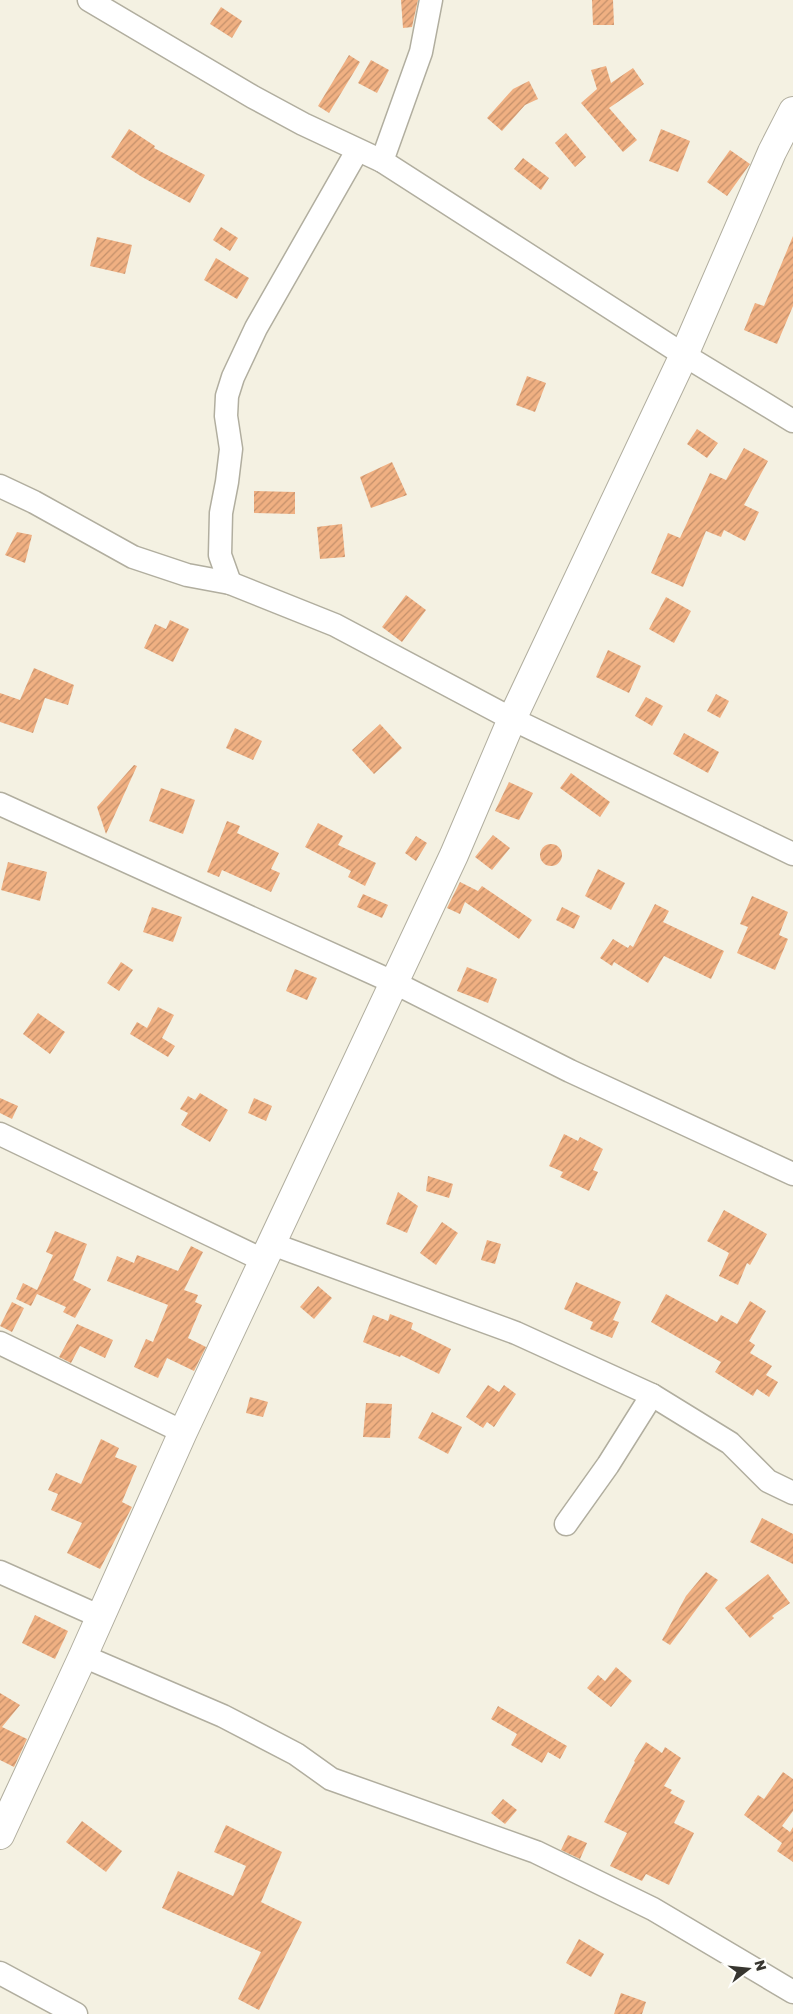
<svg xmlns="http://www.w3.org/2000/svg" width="793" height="2014" font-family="'Golos Text',sans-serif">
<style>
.building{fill:url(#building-hatch)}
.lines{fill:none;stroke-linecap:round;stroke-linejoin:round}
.minor-casing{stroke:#b1ae9f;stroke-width:25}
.major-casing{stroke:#b1ae9f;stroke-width:30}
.minor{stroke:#fff;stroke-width:22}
.major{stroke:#fff;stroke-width:28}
</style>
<defs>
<pattern id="building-hatch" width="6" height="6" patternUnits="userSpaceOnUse" patternTransform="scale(1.25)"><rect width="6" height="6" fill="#f0b082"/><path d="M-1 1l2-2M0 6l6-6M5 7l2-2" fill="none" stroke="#c3906b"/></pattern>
</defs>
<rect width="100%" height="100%" fill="#f4f1e2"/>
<g class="building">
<polygon points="401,0 418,0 412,27 403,28"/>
<polygon points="592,0 613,0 614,25 593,25"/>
<polygon points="221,7 242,21 232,38 210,24"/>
<polygon points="349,55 360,62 329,113 318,106"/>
<polygon points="371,60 389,70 377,93 358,83"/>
<polygon points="606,66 611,83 633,68 644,84 609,108 637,140 623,152 581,103 597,89 591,70"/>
<polygon points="529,81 538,99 525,105 502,131 487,118 513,89"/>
<polygon points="129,129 155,146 154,148 205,175 190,203 142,177 111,157"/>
<polygon points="661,129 690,141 678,172 649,161"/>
<polygon points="566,133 586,157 575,167 555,143"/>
<polygon points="730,150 750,164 727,196 707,182"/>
<polygon points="523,158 549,178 541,190 514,169"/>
<polygon points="221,227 238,238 230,251 213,240"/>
<polygon points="793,236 793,306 777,344 744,330 755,303 764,306"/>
<polygon points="97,237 132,245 125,274 90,266"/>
<polygon points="216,258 249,278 237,299 204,280"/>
<polygon points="527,376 546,383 535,412 516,405"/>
<polygon points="697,429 718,443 707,458 687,444"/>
<polygon points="744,448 768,461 744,505 759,512 745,541 724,530 721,537 706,531 683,587 651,573 668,533 680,538 710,473 726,480"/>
<polygon points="392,462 407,495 371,508 360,477"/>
<polygon points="254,491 295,492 295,514 254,513"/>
<polygon points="342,524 345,557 320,559 317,527"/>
<polygon points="17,532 32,535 25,563 5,555"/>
<polygon points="406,595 426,610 402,642 382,627"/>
<polygon points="666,597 691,611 674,643 649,629"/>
<polygon points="170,620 189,629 173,662 144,648 155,624 166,629"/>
<polygon points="608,650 641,666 629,693 596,677"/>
<polygon points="34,668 74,685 68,705 45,698 33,733 0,722 0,693 20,700"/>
<polygon points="716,694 729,701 720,718 707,711"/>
<polygon points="646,697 663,706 652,726 635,716"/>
<polygon points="380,724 402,748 374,774 352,750"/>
<polygon points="235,728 262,741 253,760 226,748"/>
<polygon points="684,733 719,752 708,773 673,754"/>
<polygon points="134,765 137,766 106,834 97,807"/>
<polygon points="571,773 610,802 600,817 560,788"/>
<polygon points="509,782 533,793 519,820 495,811"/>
<polygon points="161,788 195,800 183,834 149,821"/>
<polygon points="227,821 240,826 237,833 279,853 271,869 280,873 271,892 222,870 219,877 207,872"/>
<polygon points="318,823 343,836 338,845 376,863 365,886 348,877 351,871 305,847"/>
<polygon points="493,835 510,848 492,870 475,857"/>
<polygon points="416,836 427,843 416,861 405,853"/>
<circle cx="551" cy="855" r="11"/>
<polygon points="8,862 47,872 40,901 1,890"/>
<polygon points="598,869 625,883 611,910 585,896"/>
<polygon points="460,882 478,891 482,886 532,920 519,939 465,902 460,914 447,908"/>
<polygon points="363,894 388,905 382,918 357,907"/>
<polygon points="752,896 788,912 779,935 788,939 775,970 737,953 748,927 740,924"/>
<polygon points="655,904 669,911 663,922 724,951 711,979 664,956 648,983 614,962 612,966 600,958 613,939 628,948 630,945 633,947"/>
<polygon points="152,907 182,917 173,942 143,932"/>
<polygon points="562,907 580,916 574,929 556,920"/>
<polygon points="121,962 133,970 119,991 107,983"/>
<polygon points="467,967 497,979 488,1003 457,991"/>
<polygon points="295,969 317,978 307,1000 286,991"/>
<polygon points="158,1007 174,1015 162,1038 175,1046 168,1057 130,1034 137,1022 147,1028"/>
<polygon points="38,1013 65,1032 50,1054 23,1034"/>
<polygon points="200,1093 228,1110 210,1142 181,1125 188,1113 180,1109 188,1096 195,1100"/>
<polygon points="0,1098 18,1106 12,1119 0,1113"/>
<polygon points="254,1098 272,1106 266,1121 248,1113"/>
<polygon points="564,1134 578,1141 580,1137 603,1149 593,1170 598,1172 589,1191 560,1177 563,1172 549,1166"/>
<polygon points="428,1176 453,1184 449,1198 426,1191"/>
<polygon points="398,1192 418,1206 407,1233 386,1224"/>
<polygon points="724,1210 767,1234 750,1265 747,1263 738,1285 719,1276 729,1253 707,1241"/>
<polygon points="442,1222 458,1233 436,1265 420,1253"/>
<polygon points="55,1231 87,1244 73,1280 91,1289 75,1318 63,1312 66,1307 37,1294 31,1306 16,1299 23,1283 37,1290 53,1255 46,1252"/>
<polygon points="487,1240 501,1244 495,1264 481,1260"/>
<polygon points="191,1246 203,1252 184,1290 198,1295 195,1302 202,1305 188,1338 206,1347 194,1371 167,1358 158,1378 134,1367 146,1339 153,1342 168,1305 107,1281 117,1256 134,1263 137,1255 178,1271"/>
<polygon points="576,1282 621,1302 613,1320 619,1322 612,1338 590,1329 593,1322 564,1309"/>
<polygon points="318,1286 332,1298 314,1319 300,1307"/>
<polygon points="666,1294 717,1322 721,1315 737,1324 750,1301 766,1311 749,1341 755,1345 750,1353 772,1366 766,1375 778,1382 769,1397 757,1389 753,1396 715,1372 721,1362 651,1322"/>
<polygon points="12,1302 24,1308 12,1332 0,1326"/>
<polygon points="390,1314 413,1323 411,1329 451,1349 439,1374 401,1355 400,1357 363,1342 373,1315 388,1321"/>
<polygon points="77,1324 113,1340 105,1358 80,1346 71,1363 59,1357"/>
<polygon points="488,1385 499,1392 504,1385 516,1394 494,1427 487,1422 483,1428 466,1417"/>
<polygon points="250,1397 268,1402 263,1417 246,1413"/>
<polygon points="366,1403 392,1404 390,1438 363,1437"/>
<polygon points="432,1412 462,1427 448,1454 418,1438"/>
<polygon points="101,1439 119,1448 115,1457 137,1466 122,1502 132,1507 100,1569 67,1553 82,1523 51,1510 58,1494 48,1490 56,1473 81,1484"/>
<polygon points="762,1518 793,1534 793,1564 750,1542"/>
<polygon points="706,1572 718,1580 670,1645 662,1640 686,1596"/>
<polygon points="768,1574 790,1603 772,1616 774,1618 750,1638 725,1608"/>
<polygon points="35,1615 68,1631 55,1659 22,1643"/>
<polygon points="616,1667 632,1681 611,1707 587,1688 598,1675 605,1681"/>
<polygon points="0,1693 20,1705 2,1727 27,1739 14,1767 0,1760"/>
<polygon points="498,1706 567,1746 560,1759 548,1752 542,1763 511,1745 517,1734 491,1719"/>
<polygon points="646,1742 662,1753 665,1747 681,1758 664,1786 672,1790 670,1793 685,1801 674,1823 694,1833 669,1885 646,1874 642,1881 610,1866 627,1833 604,1822 635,1762 634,1761"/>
<polygon points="783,1772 793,1779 793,1811 782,1826 790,1832 793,1827 793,1862 777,1851 782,1843 744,1815 758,1795 764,1799"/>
<polygon points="503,1799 517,1810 505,1824 491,1813"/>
<polygon points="82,1821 122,1851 106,1872 66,1842"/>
<polygon points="226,1825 282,1852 261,1902 302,1922 259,2010 238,1999 261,1952 162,1908 178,1871 233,1896 246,1866 214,1852"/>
<polygon points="568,1835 587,1843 580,1859 561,1850"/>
<polygon points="579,1939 604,1954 591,1977 566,1963"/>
<polygon points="621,1993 646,2002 642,2014 614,2014"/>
</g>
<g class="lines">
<defs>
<g id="minor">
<polyline points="89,0 253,97 303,124 382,161 684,355 793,421"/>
<polyline points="382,161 421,52 431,0"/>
<polyline points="0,486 34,502 133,557 187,575 230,583 335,625 512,719 793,854"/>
<polyline points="230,583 220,555 221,513 227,482 231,449 226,416 227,396 233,377 256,328 357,151"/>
<polyline points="0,804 395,983 570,1071 793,1174"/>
<polyline points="0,1134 265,1261"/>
<polyline points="272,1244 516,1333 652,1395 730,1443 768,1481 793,1493"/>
<polyline points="0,1343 183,1432"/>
<polyline points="566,1524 608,1465 652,1395"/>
<polyline points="0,1572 101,1617"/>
<polyline points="83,1656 223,1716 296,1754 331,1779 536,1852 653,1909 793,1992"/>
<polyline points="0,1973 76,2014"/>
</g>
<polyline id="major" points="0,1835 83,1656 183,1432 454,855 512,719 684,355 772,152 793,111"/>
</defs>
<use href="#minor" class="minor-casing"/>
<use href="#major" class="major-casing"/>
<use href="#minor" class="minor"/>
<use href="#major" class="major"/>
</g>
<g transform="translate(748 1969) rotate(74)" stroke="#fefefb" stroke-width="4" paint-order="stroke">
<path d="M0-4L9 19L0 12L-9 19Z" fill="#37352f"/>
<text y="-8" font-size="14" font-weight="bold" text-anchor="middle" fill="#37352f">N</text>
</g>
</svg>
